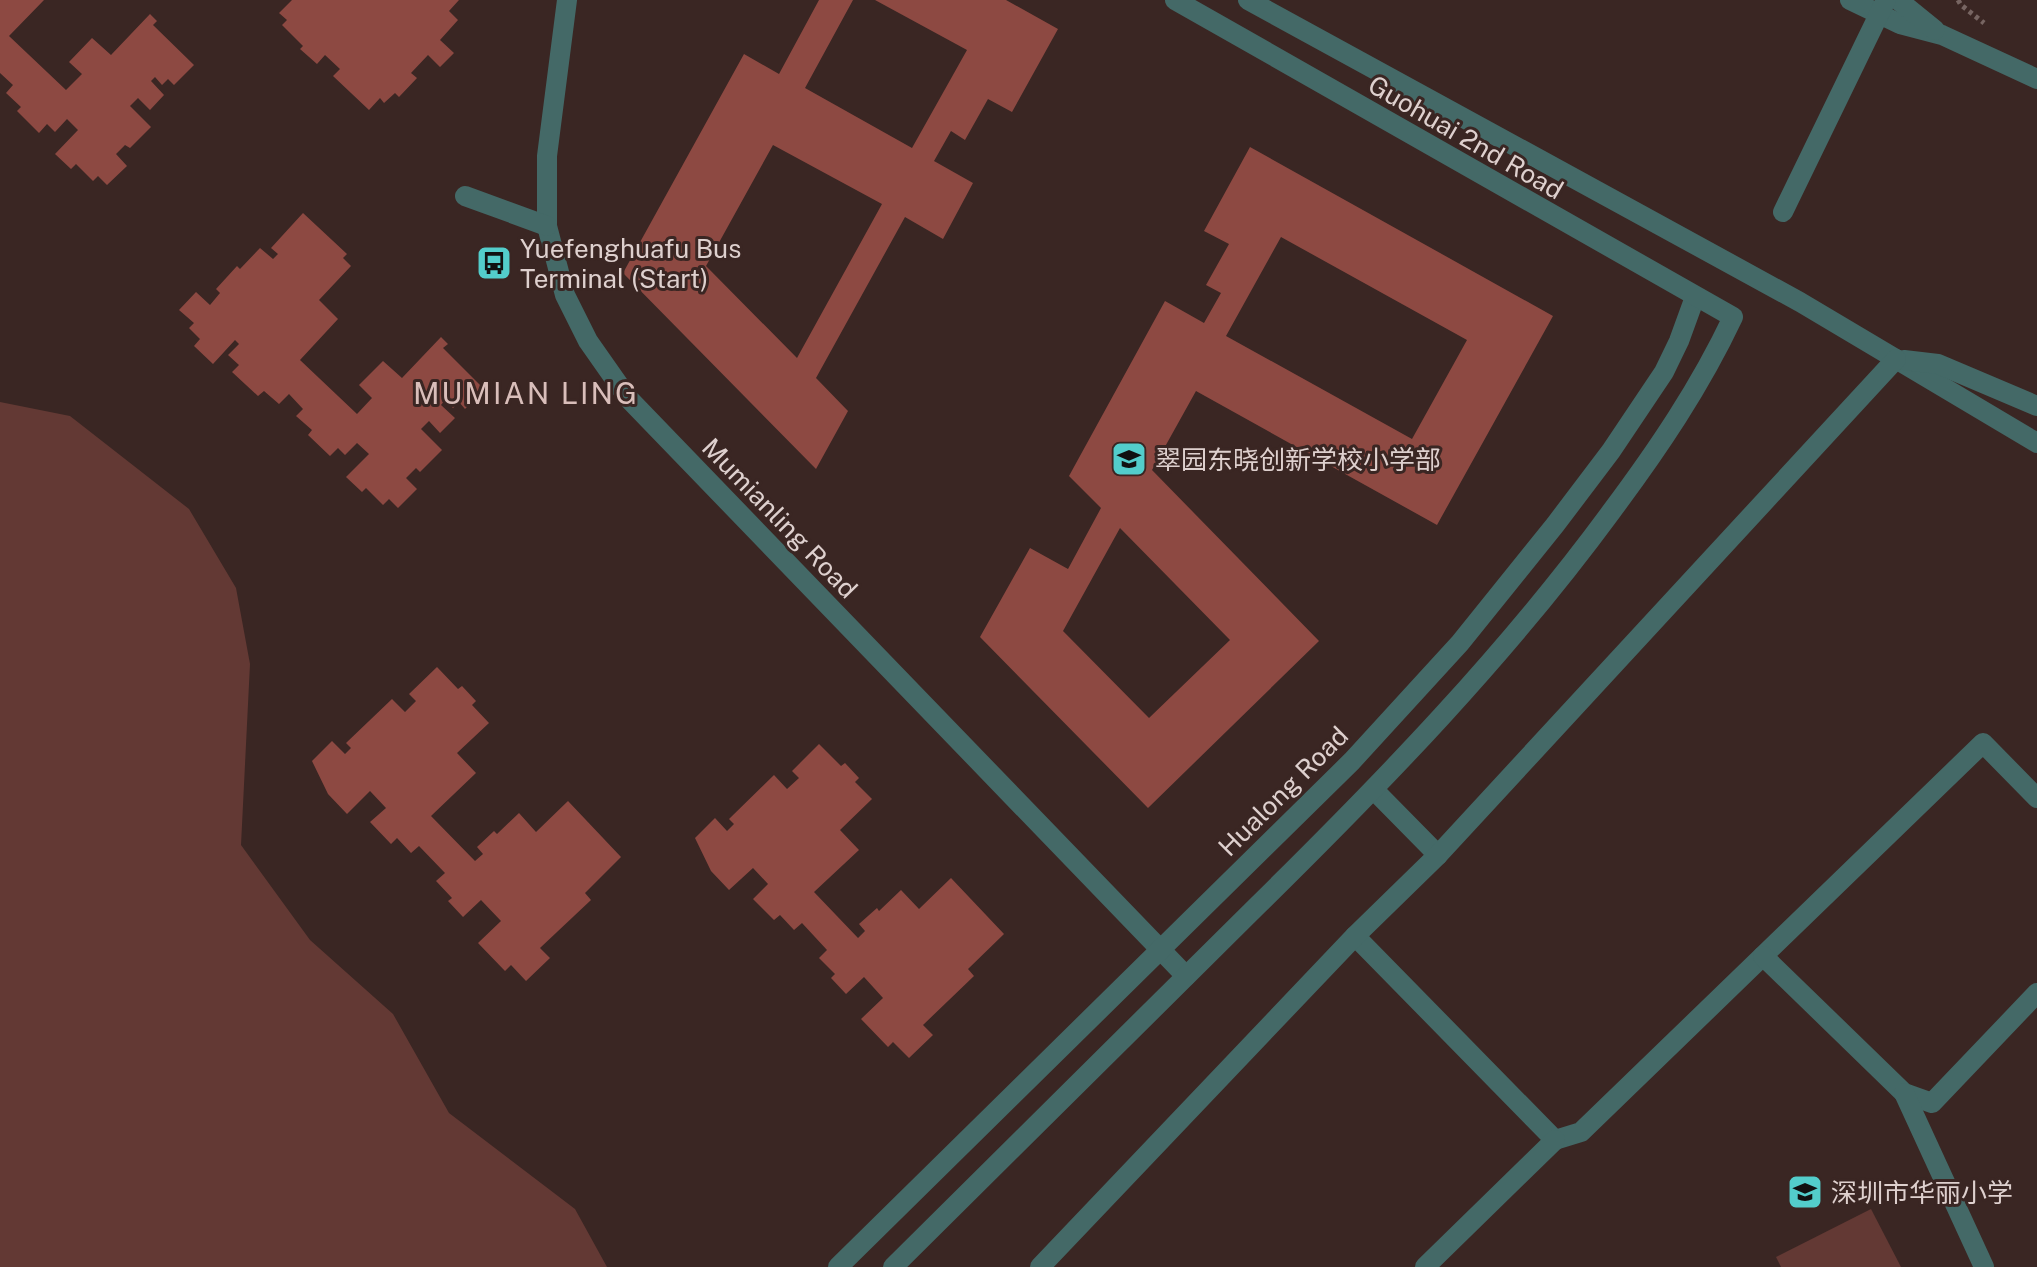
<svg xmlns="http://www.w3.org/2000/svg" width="2037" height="1267" font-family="'Public Sans','Noto Sans SC',sans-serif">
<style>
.green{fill:#633934}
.building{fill:#8d4942;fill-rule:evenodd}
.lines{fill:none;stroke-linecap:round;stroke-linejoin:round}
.path{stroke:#776562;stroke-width:5;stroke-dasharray:4 4;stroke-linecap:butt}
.minor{stroke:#446967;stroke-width:20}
.labels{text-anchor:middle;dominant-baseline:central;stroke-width:6;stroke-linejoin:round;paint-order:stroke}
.street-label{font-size:26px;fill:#ded0ce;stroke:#3a2623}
.poi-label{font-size:26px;fill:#ded0ce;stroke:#3a2623;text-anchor:start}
.quarter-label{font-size:30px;letter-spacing:2px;fill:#d9beba;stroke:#3a2623}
</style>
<rect width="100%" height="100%" fill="#3a2623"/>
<g class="green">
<polygon points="0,402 70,416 189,509 236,588 250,664 241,845 310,940 393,1014 449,1113 575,1209 607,1267 0,1267"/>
<polygon points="1871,1209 1901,1267 1781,1267 1776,1257"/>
</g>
<g class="building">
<polygon points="0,0 44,0 9,36 66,90 82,74 69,62 92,38 111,55 150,14 157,21 153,25 194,65 174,85 168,79 162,85 155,77 151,81 164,95 150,110 138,98 130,106 151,127 130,148 125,145 116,154 127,166 107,185 98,176 93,181 76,164 71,169 55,154 78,130 67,119 55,132 47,124 39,133 17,111 21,107 6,93 13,85 0,73"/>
<polygon points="292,0 459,0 449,11 458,20 440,40 454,53 440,67 428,55 411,73 417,78 399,97 395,93 384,103 380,98 369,110 333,76 340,69 325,55 317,64 300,49 303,46 282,25 287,20 279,13"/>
<path d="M819 0H853L805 88 912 148 967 50 875 0H1006L1058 29 1012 112 988 99 965 140 951 131 934 161 973 183 943 239 905 217 816 378 848 411 816 469 623 273 744 54 779 74ZM773 145 882 204 797 358 706 266Z"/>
<path d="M1250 147 1553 316 1437 525 1196 391 1152 470 1319 641 1148 808 980 637 1030 548 1068 569 1101 508 1069 476 1165 301 1204 323 1221 293 1206 285 1229 244 1204 231ZM1281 237 1467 340 1412 439 1226 336ZM1120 528 1230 640 1149 718 1063 631Z"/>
<polygon points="303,213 347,254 343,258 351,266 319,300 338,319 300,360 357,414 372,398 359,385 383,361 402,378 441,337 448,344 443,348 484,389 465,409 459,402 453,408 445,400 441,405 455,418 440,433 429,421 421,429 442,450 420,472 416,468 406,478 417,489 398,508 389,499 383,505 366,488 362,492 346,477 369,454 357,443 345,455 338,448 330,456 308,435 312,430 296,416 303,409 289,394 279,404 264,391 258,396 232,372 239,365 228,355 239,344 235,340 213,364 194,346 200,339 189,328 194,323 179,310 196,292 210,305 220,293 216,289 237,266 240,269 260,248 273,259 278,254 271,248"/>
<polygon points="437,667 458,689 462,686 476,701 472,705 489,723 457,753 476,773 431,816 475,861 483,854 477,847 494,831 497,834 519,813 536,832 568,801 621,857 585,893 591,900 540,948 550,958 526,981 511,965 505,971 478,943 501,921 481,900 463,917 448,901 452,898 436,881 445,873 419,846 411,853 397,838 391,844 370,822 386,808 370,791 347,814 328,794 312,761 332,741 345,754 351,748 346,743 392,699 405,712 416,701 409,694"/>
<polygon points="819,744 841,766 845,763 859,778 855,782 872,799 840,830 859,850 814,892 858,938 865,931 859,924 877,908 879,911 901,890 919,909 951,878 1004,934 968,969 974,976 923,1025 933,1035 909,1058 893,1042 888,1047 861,1019 883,998 864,977 846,994 831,978 835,974 819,958 827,950 802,923 794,930 780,915 774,920 753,899 768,884 753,868 729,890 711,871 695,838 715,818 727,831 734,824 729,819 774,775 787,789 799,778 792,771"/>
</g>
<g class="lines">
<polyline class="path" points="1958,0 1961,5 1984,23"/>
<g class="minor">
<polyline points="567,0 547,156 547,226 565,295 588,341 628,398 1186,976"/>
<polyline points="1248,0 1800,302 2037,443"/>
<polyline points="1850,0 1900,24 1942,35 2037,79"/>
<polyline points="1898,0 1935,30"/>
<polyline points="465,196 547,226"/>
<polyline points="1783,212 1886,0"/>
<polyline points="1904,360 1938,364 2037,406"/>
<polyline points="1374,790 1438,855"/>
<polyline points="1355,936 1555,1140 1581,1132 1983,743 2037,798"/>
<polyline points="1763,956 1904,1093 1932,1103 2037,993"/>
<polyline points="1904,1093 1984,1267"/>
<polyline points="838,1267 1352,761 1460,643 1555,525 1611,451 1664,372 1679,341 1695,297"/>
<path d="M893 1267C1014 1146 1136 1026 1257 906 1383 782 1506 655 1611 512 1658 449 1700 387 1733 317L1175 0"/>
<polyline points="1040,1267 1355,936 1438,855 1896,359"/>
<polyline points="1425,1267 1555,1140"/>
</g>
</g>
<defs>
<symbol id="bus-square" viewBox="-11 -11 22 22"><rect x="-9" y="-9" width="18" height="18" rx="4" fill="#53cdcb" stroke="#3a2623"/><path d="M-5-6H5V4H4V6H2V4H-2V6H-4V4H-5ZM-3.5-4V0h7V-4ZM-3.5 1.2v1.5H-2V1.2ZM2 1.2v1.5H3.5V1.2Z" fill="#111"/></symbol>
<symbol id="school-square" viewBox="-11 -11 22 22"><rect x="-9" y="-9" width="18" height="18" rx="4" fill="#53cdcb" stroke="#3a2623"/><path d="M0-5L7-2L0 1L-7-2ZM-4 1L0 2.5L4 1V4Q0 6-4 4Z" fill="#111"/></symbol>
</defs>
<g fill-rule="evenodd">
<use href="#bus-square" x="474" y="243" width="40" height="40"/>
<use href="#school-square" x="1109" y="439" width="40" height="40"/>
<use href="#school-square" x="1785" y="1172" width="40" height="40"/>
</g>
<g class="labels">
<g class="street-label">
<text transform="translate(1466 137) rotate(30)">Guohuai 2nd Road</text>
<text transform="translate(780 518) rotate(46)">Mumianling Road</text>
<text transform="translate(1283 791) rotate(-45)">Hualong Road</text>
</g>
<g class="poi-label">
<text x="520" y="248">Yuefenghuafu Bus<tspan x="520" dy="30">Terminal (Start)</tspan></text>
<text x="1155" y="459">翠园东晓创新学校小学部</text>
<text x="1831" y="1192">深圳市华丽小学</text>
</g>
<g class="quarter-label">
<text x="526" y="393">MUMIAN LING</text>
</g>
</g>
</svg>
